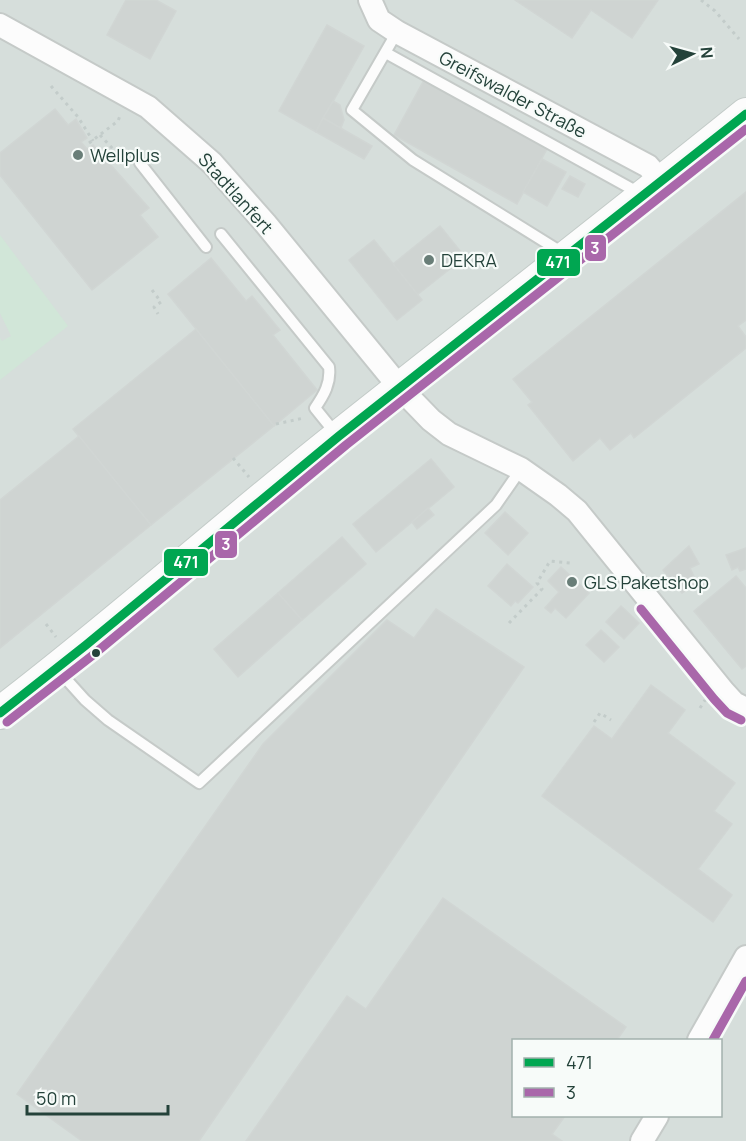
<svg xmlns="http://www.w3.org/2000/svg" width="746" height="1141" font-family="Manrope,sans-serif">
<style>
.built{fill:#d6dedb;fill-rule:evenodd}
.green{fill:#d1e6d8}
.building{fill:#cfd4d2;stroke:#d1d6d4;stroke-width:1.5}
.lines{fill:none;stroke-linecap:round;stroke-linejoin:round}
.service-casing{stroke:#c5cac8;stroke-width:14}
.minor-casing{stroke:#c5cac8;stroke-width:26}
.secondary-casing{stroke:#c3cbc8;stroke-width:34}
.path{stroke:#c3ccca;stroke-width:3;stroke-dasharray:3 4.5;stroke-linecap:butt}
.service{stroke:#fcfcfc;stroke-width:10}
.minor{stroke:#fcfcfc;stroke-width:22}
.secondary{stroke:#fcfcfc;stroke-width:32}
.bus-1-casing{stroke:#f7fbf9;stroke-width:14}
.bus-2-casing{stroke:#f7fbf9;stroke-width:14}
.bus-1{stroke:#00a651;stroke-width:9}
.bus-2{stroke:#a967aa;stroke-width:9}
.poi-dot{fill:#697e78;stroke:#f7fbf9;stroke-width:2}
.bus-dot{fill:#24423a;stroke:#f7fbf9;stroke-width:2}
.labels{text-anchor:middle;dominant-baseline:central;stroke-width:4.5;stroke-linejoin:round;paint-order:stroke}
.street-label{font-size:18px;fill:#24423a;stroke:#f7fbf9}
.poi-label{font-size:18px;fill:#24423a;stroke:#f7fbf9;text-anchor:start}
.line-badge{stroke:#f7fbf9;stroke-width:2}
.badge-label{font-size:16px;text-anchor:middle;font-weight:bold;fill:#fff}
</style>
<rect width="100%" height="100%" fill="#e8edeb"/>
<path class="built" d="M0 0H746V1141H0ZM514 1040H720V1116H514Z"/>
<polygon class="green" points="0,235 68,326 0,380 0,338 2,341 11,336 0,313"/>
<g class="building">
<polygon points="126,0 156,0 176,11 150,59 107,35"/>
<polygon points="515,0 658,0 632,38 591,10 572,38"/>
<polygon points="327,25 364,46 316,132 279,111"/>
<polygon points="424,80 547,149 517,204 394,135"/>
<polygon points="333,101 340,105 344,120 341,128 323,118"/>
<polygon points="55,109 68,125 76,119 87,138 81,142 87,149 93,145 149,208 140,215 158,237 92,290 0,175 0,153"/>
<polygon points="323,118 372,146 364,159 316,132"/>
<polygon points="542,159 566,172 547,206 523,192"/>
<polygon points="570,176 585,184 578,197 562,189"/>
<polygon points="746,192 746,320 738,326 746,337 746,348 634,438 631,433 610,450 600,438 573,461 528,405 532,402 513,379"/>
<polygon points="440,226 465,257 417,295 393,264"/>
<polygon points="374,240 422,300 397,320 349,260"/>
<polygon points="211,258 246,301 252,296 280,330 273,335 317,390 274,426 168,294"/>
<polygon points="196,329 274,426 151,525 73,429"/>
<polygon points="79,436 151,525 0,648 0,500"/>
<polygon points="431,459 454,487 376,552 353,524"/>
<polygon points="428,508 434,515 417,529 412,522"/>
<polygon points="505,512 528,533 508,555 485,533"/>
<polygon points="342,537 366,564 302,620 278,593"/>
<polygon points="689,546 699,564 690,568 697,583 682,593 663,570"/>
<polygon points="746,548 746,569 740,571 738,567 732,570 726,555"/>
<polygon points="507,564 533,587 518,603 515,601 511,606 488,586"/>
<polygon points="561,567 589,593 566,618 555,608 551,613 545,608 559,592 548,581"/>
<polygon points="736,576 746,588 746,666 742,669 694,611"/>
<polygon points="278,593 302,620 238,677 214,649"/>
<polygon points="621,606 639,623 624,639 606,622"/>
<polygon points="436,609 524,667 199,1141 82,1141 17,1094 263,744 387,620 414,638"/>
<polygon points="601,630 619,647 604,662 586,645"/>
<polygon points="651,685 685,710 668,733 735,783 714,811 732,824 698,869 732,895 713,922 542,796 594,726 612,739"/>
<polygon points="443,898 626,1027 617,1040 514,1040 514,1116 565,1116 552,1134 562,1141 246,1141 347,996 366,1009"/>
</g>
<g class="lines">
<defs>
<g id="service">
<polyline points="397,32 352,110 413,160 566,255"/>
<polyline points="386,53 641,194"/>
<polyline points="140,163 206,247"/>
<path d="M221 234 329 367C331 383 324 395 315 408L336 434"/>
<polyline points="58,670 85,700 108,720 199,783 496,505 521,469"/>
</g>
<g id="minor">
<polyline points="370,0 379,20 397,32 648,166 662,182"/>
<polyline points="0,25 148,107 212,163 265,223 401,389 431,420 449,434 521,469 558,495 577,511 723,691 734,703 746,709"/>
<polyline points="699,1040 746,957"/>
<polyline points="642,1141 657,1116"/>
</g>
<path id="secondary" d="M0 713C116 625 224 527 339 436 474 329 611 223 746 114"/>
</defs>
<use href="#service" class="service-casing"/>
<use href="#minor" class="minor-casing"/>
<use href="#secondary" class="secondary-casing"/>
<g class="path">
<polyline points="701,0 715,11 739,39"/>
<polyline points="51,86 78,117 93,141"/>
<polyline points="100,135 125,162"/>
<polyline points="89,143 118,121 121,113"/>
<polyline points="152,290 161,302 154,307 158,314"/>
<polyline points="276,424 304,418"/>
<polyline points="233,458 249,477"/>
<polyline points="509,623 542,589 537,583 550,561 570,563"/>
<polyline points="46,624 56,637"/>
<polyline points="700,708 705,700"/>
<polyline points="594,722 600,713 611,720"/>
</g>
<use href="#service" class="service"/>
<use href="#minor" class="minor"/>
<use href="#secondary" class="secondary"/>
<defs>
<polyline id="bus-1" points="0,713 86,645 339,436 746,114"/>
<g id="bus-2">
<polyline points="641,609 714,699 727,713 741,720"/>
<polyline points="7,722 93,655 346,445 746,129"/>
<polyline points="713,1040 746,981"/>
</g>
</defs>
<use href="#bus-1" class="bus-1-casing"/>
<use href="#bus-2" class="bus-2-casing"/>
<use href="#bus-1" class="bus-1"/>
<use href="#bus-2" class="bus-2"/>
</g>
<g class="poi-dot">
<circle cx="78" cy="155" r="6"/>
<circle cx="429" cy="260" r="6"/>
<circle cx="572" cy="582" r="6"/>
</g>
<circle class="bus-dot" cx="96" cy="653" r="5"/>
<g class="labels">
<g class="street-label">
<text transform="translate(513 94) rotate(28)">Greifswalder Straße</text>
<text transform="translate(236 193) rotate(48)">Stadtlanfert</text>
</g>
<g class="poi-label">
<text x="90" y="155">Wellplus</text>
<text x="441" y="260">DEKRA</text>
<text x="584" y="582">GLS Paketshop</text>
</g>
</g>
<g class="line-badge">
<rect x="584" y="234" width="23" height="28" rx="6" fill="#a967aa"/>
<rect x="536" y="248" width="45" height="29" rx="6" fill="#00a651"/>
<rect x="214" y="530" width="24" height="29" rx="6" fill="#a967aa"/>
<rect x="163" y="548" width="46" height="29" rx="6" fill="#00a651"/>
</g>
<g class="badge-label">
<text x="595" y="254">3</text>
<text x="558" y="268">471</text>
<text x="226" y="550">3</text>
<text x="186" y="568">471</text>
</g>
<rect x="512" y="1039" width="210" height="78" fill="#f7fbf9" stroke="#a3b1ad" stroke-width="1.5"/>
<rect x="524" y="1058" width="30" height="9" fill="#00a651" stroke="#a3b1ad" stroke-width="1.5"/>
<text x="566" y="1069" font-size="18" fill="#24423a">471</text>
<rect x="524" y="1088" width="30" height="9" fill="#a967aa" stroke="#a3b1ad" stroke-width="1.5"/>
<text x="566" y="1099" font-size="18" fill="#24423a">3</text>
<g transform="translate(692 54) rotate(85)" stroke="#f7fbf9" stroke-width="4.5" paint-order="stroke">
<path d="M0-4.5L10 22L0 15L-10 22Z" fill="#24423a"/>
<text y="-9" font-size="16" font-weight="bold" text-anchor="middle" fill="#24423a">N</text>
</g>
<path d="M27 1105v9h141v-9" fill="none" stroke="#24423a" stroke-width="3"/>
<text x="36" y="1105" font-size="18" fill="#24423a" stroke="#f7fbf9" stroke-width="4.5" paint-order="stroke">50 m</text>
</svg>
